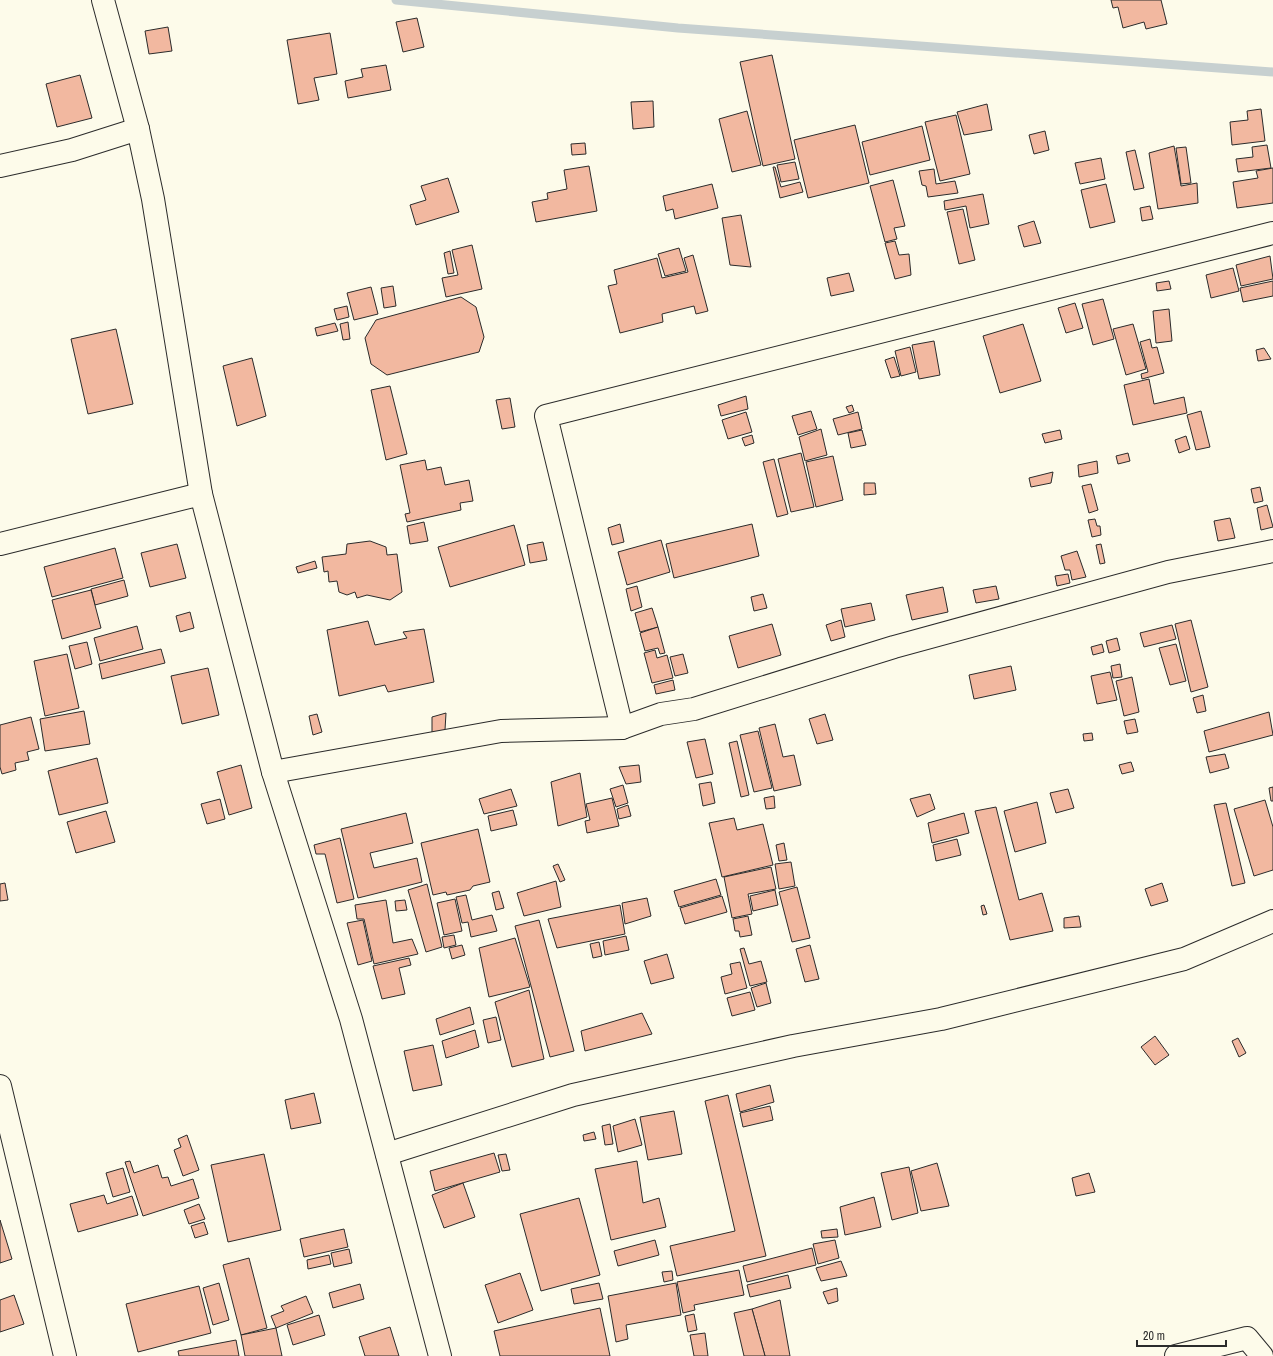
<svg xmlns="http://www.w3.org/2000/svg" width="1273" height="1356" font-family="'Archivo Narrow',sans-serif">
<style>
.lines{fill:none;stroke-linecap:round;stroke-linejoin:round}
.stream{stroke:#c7d0d0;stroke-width:9}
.building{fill:#f2b8a0;stroke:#2b2b2b}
.minor-casing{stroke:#2b2b2b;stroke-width:24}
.minor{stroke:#fdfbea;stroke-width:22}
</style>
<rect width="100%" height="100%" fill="#fdfbea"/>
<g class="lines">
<polyline class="stream" points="396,0 678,28 1273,72"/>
</g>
<g class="building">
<polygon points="1111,0 1161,0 1167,24 1146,29 1144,22 1123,28 1118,7 1113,8"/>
<polygon points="417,18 424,47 403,52 396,22"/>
<polygon points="168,27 172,51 149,54 145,31"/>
<polygon points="330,33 337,74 314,78 319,100 298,104 287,40"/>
<polygon points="772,55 795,159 763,166 740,62"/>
<polygon points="386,65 391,90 348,98 345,81 363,77 361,69"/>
<polygon points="80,75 92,118 57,127 46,84"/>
<polygon points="653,101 654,127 633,129 631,102"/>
<polygon points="987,104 992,130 964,135 957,112"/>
<polygon points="1261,109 1265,141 1232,145 1230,122 1248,120 1247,111"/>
<polygon points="747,111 761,165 732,172 719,119"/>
<polygon points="956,115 970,174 940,181 925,122"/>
<polygon points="855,125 869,183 808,198 794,140"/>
<polygon points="922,126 930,160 870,175 862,142"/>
<polygon points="1045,131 1049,150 1034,154 1029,135"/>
<polygon points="585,143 586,154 572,155 571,144"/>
<polygon points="1267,145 1271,168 1238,172 1236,159 1253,157 1252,147"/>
<polygon points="1174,146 1181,186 1197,183 1198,203 1158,209 1149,153"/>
<polygon points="1186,147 1191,183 1181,184 1176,148"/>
<polygon points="1135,150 1144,188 1134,190 1126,152"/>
<polygon points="1101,158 1105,179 1080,184 1075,163"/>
<polygon points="795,162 799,179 781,182 777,165"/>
<polygon points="589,166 597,211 536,222 532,202 548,199 547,193 567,189 564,170"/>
<polygon points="773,167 775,167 781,187 800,182 803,192 780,198"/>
<polygon points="1273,168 1273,203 1237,208 1233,182 1258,178 1256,171"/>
<polygon points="934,169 936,184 955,181 958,193 928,197 926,186 922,185 919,171"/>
<polygon points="448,178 459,212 416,225 410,205 426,200 421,186"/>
<polygon points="893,180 905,226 894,228 897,239 885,242 870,186"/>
<polygon points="712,184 718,208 675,219 673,209 666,211 663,196"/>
<polygon points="1106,184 1115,222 1090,228 1081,190"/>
<polygon points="983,194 989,224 970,228 966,206 945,210 944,201"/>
<polygon points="1150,206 1153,219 1142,221 1140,208"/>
<polygon points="963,209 975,260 959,264 947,212"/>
<polygon points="741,215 751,267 730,265 722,218"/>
<polygon points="1034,221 1041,243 1024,247 1018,226"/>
<polygon points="895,241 899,255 909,254 911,275 895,279 885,243"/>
<polygon points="472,245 482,289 446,297 442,278 458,275 452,250"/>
<polygon points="679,248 686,271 665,276 658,254"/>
<polygon points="450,251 454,273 448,274 444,253"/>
<polygon points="693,255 708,311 696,314 694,306 662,314 663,322 620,333 608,286 617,284 614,270 657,258 662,278 688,272 684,258"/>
<polygon points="1270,256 1273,279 1241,286 1236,265"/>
<polygon points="1233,268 1239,291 1211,298 1206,275"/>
<polygon points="849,273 854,291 831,296 827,278"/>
<polygon points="1169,281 1171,289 1157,291 1156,283"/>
<polygon points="1273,281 1273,296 1243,302 1240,288"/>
<polygon points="393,286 396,306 384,308 381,288"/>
<polygon points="371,287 378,314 354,320 347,293"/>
<polygon points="461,297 476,307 484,337 479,352 387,375 371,364 365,338 376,320"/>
<polygon points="1103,299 1114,339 1093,345 1082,304"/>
<polygon points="1075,303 1083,328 1066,333 1058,308"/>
<polygon points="347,306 349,317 337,320 334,309"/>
<polygon points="1169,309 1172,341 1156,343 1153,311"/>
<polygon points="348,322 350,339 343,340 340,324"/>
<polygon points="335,323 338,331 317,336 315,328"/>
<polygon points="1023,324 1041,381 1000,393 983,336"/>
<polygon points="1133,324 1146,369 1126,375 1113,329"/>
<polygon points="116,329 133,404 88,414 71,339"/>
<polygon points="1150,339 1152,348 1157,347 1164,373 1142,379 1141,374 1148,372 1140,342"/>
<polygon points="934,341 940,375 919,379 912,345"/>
<polygon points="910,347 916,372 901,376 895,351"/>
<polygon points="1264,348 1271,359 1258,361 1256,350"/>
<polygon points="894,357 900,376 891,378 885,360"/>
<polygon points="252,358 266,416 237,426 223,366"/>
<polygon points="1149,379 1154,404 1184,397 1187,413 1133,425 1124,385"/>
<polygon points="390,386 407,454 386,460 371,390"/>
<polygon points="746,396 748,409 721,416 718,405"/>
<polygon points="510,398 515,427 502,429 496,400"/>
<polygon points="852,405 854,411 849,413 846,407"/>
<polygon points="811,411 817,429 798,435 792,416"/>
<polygon points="1201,411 1210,447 1196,450 1187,415"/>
<polygon points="746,412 752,432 728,439 722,420"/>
<polygon points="858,412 862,429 838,435 833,419"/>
<polygon points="821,429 827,455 805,461 799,437"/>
<polygon points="862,430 866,445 851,448 848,433"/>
<polygon points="1060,430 1062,439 1045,443 1042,434"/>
<polygon points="752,435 754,443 745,446 742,438"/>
<polygon points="1186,436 1190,449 1179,453 1175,440"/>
<polygon points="801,453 814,507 791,512 778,459"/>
<polygon points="1128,453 1130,461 1118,464 1116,456"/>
<polygon points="833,456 843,500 816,507 806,462"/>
<polygon points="774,459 788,514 777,517 763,462"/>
<polygon points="425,460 427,470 441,467 445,485 469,480 473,501 460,503 461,510 407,522 405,514 410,513 400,465"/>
<polygon points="1097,461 1098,473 1079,477 1078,465"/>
<polygon points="1053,472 1051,483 1031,487 1029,478"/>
<polygon points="864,483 875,483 876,494 864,495"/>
<polygon points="1091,484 1098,510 1089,513 1082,486"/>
<polygon points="1260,487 1263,501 1254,503 1251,489"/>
<polygon points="1267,505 1273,527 1261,530 1257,508"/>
<polygon points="1230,518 1235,538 1218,541 1214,521"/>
<polygon points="1095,519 1097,526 1100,526 1101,535 1092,537 1088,520"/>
<polygon points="424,522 428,541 410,544 407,526"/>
<polygon points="620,524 624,542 612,545 608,528"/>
<polygon points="752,524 759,556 674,578 666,544"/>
<polygon points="514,525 525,565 450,587 438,547"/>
<polygon points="661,540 670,572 627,585 618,552"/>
<polygon points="370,541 386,547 387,555 397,554 402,592 390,600 367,595 357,598 355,592 347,595 339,592 337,581 329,582 328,571 324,572 322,557 346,554 347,544"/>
<polygon points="543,542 547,560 530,563 527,545"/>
<polygon points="177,544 186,578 150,587 141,553"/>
<polygon points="1101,544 1105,563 1100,564 1096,545"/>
<polygon points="115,548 123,578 52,597 44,567"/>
<polygon points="1077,551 1086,577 1072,580 1070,570 1065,570 1061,556"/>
<polygon points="315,561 317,568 298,573 296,567"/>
<polygon points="1068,574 1070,583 1057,586 1055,576"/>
<polygon points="124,580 128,596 95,605 91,589"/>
<polygon points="637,586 642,607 631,611 626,589"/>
<polygon points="996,586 999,599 976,603 973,590"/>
<polygon points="943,587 948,612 912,620 906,595"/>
<polygon points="91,590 101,628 62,639 52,600"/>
<polygon points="763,594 767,608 754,611 751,597"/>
<polygon points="871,603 875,620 845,627 841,609"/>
<polygon points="652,608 658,627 640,632 635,613"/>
<polygon points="190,612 194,628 180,632 176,616"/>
<polygon points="841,620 845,637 831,641 826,625"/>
<polygon points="1191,620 1208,687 1191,692 1175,624"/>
<polygon points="368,621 375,645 407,638 403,632 424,629 434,682 388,692 385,685 339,696 327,630"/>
<polygon points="772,624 781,655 738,668 729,636"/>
<polygon points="1172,625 1176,639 1144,647 1140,633"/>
<polygon points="137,626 143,649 100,661 94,638"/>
<polygon points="658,627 665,653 660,654 658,648 645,651 640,633"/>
<polygon points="1117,638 1120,650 1109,653 1106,641"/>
<polygon points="87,642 92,664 75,669 69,646"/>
<polygon points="1102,644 1104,652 1093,655 1091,647"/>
<polygon points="1176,644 1186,681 1170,685 1159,648"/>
<polygon points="161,649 165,663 102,679 99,664"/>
<polygon points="655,650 657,658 667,655 673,678 652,683 644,653"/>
<polygon points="67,654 79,708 45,716 34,661"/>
<polygon points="683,654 688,673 675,676 670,657"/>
<polygon points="1120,664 1122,677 1113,678 1111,666"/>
<polygon points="1011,666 1016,690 974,699 969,675"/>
<polygon points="208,668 219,715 182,724 171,676"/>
<polygon points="1110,672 1117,700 1097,704 1091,676"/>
<polygon points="1132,677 1139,712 1124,716 1116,681"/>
<polygon points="673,680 675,690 656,694 654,685"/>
<polygon points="1203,695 1206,711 1197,713 1193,698"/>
<polygon points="84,711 90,744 45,751 40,719"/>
<polygon points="1269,712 1273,735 1209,752 1204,731"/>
<polygon points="446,713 445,730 432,734 432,717"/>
<polygon points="317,714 322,732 313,735 309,716"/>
<polygon points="825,714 833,740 817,744 809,719"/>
<polygon points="31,717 39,749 27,752 29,760 15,763 16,770 2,774 0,767 0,725"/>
<polygon points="1135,719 1138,732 1127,734 1124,721"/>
<polygon points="775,724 783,757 794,755 801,785 774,791 759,728"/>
<polygon points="758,731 772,788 754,792 740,735"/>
<polygon points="1092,733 1093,740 1084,741 1083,734"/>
<polygon points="705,739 713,774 696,778 687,742"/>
<polygon points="737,741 749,795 741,797 729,743"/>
<polygon points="1225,754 1229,768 1210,773 1206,757"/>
<polygon points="97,758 108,803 59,815 48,771"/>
<polygon points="1131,762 1134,771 1122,774 1119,765"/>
<polygon points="241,765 252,808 229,815 217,772"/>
<polygon points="639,765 641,782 626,784 619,767"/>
<polygon points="580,773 587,817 558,826 551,782"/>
<polygon points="711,782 715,803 703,806 699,784"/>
<polygon points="623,785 628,803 616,807 610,789"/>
<polygon points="1273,787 1273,801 1271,801 1269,788"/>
<polygon points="511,789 517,806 484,814 479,799"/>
<polygon points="1068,789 1074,808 1056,813 1050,793"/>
<polygon points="930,794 935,809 917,817 910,799"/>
<polygon points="774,796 775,808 766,809 764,798"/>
<polygon points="612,798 619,826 587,833 585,821 590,820 586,804"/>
<polygon points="220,799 225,819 207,824 201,804"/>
<polygon points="1265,800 1273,827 1273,870 1254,876 1234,809"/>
<polygon points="1037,802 1046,843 1015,852 1004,811"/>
<polygon points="1226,803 1245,883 1232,886 1214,805"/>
<polygon points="628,805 631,816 619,819 617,809"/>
<polygon points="996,807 1019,900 1042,893 1053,931 1010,940 975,811"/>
<polygon points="513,810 517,825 491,831 488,816"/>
<polygon points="106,811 115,842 76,853 67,822"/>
<polygon points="406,813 413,843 370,853 374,868 417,858 422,882 358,898 341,829"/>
<polygon points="964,813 969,833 932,843 928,823"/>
<polygon points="734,818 737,830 763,824 773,865 722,877 709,823"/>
<polygon points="478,829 490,882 473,886 470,890 447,895 446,892 433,895 421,843"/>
<polygon points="340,838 354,899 337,903 325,854 316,854 314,845"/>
<polygon points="957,839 961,855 936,861 933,845"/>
<polygon points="784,843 787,860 779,861 776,845"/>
<polygon points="791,862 795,886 779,889 775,864"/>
<polygon points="558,864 565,880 560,882 553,866"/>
<polygon points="771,867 776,889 748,894 752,914 732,918 724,877"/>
<polygon points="716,879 721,895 679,907 674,891"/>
<polygon points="556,881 561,907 524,916 517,893"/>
<polygon points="5,883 8,900 0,901 0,884"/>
<polygon points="1162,883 1168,901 1151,906 1145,889"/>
<polygon points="427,884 442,947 426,952 408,890"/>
<polygon points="797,887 810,938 792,942 779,892"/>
<polygon points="775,890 778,905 753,911 750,896"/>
<polygon points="499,891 504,908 496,910 492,893"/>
<polygon points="466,895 472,920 492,915 497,931 471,937 468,922 462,923 456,897"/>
<polygon points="722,896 727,912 685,924 680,908"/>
<polygon points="647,898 651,916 625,924 622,903"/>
<polygon points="455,899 462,931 444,935 437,903"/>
<polygon points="386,900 393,943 412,939 418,954 374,964 364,919 357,919 355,905"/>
<polygon points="405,900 407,910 396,911 395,901"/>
<polygon points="620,905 625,934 557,948 548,919"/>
<polygon points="984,905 987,914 983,915 981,906"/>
<polygon points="748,916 752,935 740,937 739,931 735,931 733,919"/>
<polygon points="1079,916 1081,927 1064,928 1064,918"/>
<polygon points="363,920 372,961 358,965 347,923"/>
<polygon points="539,920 574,1051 550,1057 515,926"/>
<polygon points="454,935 456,945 444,948 442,937"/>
<polygon points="626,936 629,950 605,955 603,941"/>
<polygon points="515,938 530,987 489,997 479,948"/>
<polygon points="599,942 602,956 593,958 590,944"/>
<polygon points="462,945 465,955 452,959 449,948"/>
<polygon points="810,945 819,979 805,982 796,949"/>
<polygon points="744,948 749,964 761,961 767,982 750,986 740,949"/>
<polygon points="667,954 674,978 651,984 644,961"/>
<polygon points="409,958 411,965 399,968 405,994 382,999 373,966"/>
<polygon points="740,962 747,988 725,994 721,977 732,974 730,964"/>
<polygon points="766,983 771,1003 757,1007 751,988"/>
<polygon points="529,990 544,1059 512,1067 495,1002"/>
<polygon points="750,992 755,1010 732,1016 727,998"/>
<polygon points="470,1007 474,1024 440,1035 436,1019"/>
<polygon points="642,1013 652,1034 585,1051 581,1031"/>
<polygon points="496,1017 501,1040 488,1043 483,1020"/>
<polygon points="475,1030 479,1047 446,1058 442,1041"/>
<polygon points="1155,1036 1169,1055 1155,1065 1141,1047"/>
<polygon points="1238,1038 1246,1053 1239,1057 1232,1041"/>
<polygon points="433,1045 442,1085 413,1091 404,1051"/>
<polygon points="770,1085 774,1102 740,1112 736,1094"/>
<polygon points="314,1093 321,1123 291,1129 285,1100"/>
<polygon points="728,1095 766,1256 677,1276 670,1246 735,1231 705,1101"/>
<polygon points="770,1106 773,1120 743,1127 740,1113"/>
<polygon points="674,1111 682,1154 648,1160 640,1117"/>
<polygon points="635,1119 642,1145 618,1152 613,1126"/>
<polygon points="610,1124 613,1144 605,1145 602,1126"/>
<polygon points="594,1132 596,1139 584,1141 583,1135"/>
<polygon points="187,1135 199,1170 183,1176 174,1150 181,1147 178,1139"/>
<polygon points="494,1153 500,1172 435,1191 430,1171"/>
<polygon points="264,1154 281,1230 228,1242 211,1165"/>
<polygon points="506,1154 510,1170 502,1171 498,1155"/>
<polygon points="130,1161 134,1173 158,1165 162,1178 168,1177 171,1186 193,1179 199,1198 143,1216 125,1162"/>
<polygon points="637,1161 643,1203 659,1198 666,1227 611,1240 595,1169"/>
<polygon points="937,1163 949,1206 921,1211 911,1171"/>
<polygon points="909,1167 918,1213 892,1220 881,1173"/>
<polygon points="123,1168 130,1192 113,1197 106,1173"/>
<polygon points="1089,1173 1095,1192 1076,1196 1072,1178"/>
<polygon points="463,1183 475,1217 444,1228 432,1195"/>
<polygon points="104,1195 107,1204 132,1196 138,1215 78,1232 70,1204"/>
<polygon points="874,1197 881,1227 845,1235 840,1207"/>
<polygon points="579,1198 600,1275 541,1291 520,1214"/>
<polygon points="199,1204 205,1219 189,1224 184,1210"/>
<polygon points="0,1220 12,1259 0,1263"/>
<polygon points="204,1222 208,1234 195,1238 191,1226"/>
<polygon points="344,1229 348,1247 304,1257 300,1239"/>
<polygon points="837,1229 838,1237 822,1238 821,1231"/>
<polygon points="655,1240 659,1255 618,1266 614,1251"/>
<polygon points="835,1240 839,1258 818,1264 813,1244"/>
<polygon points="812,1248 816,1265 747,1282 743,1266"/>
<polygon points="349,1249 352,1263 334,1267 331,1253"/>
<polygon points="329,1255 331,1264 308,1269 307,1260"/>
<polygon points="249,1258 267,1328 241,1335 223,1265"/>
<polygon points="841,1261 847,1276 821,1281 816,1268"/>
<polygon points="739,1270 744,1295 694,1305 695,1310 683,1313 677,1282"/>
<polygon points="672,1271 673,1280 664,1282 662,1272"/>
<polygon points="520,1273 533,1310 498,1323 485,1285"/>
<polygon points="788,1275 791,1288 750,1297 747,1285"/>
<polygon points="219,1283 229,1320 213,1325 203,1288"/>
<polygon points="599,1283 603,1299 574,1304 571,1289"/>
<polygon points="676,1283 681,1315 626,1325 628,1339 616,1342 608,1296"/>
<polygon points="360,1284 364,1299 333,1308 329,1293"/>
<polygon points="199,1286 211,1333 138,1352 126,1304"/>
<polygon points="837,1288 838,1301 828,1304 823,1292"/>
<polygon points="14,1295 24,1324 0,1332 0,1300"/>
<polygon points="306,1296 313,1313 276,1328 271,1316 284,1311 281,1306"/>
<polygon points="780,1300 790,1356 765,1356 752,1309"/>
<polygon points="600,1308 610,1356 500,1356 494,1331"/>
<polygon points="752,1309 765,1356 744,1356 734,1313"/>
<polygon points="694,1314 697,1330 688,1332 685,1316"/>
<polygon points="319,1315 325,1335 293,1345 287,1325"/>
<polygon points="390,1327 399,1356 365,1356 359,1337"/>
<polygon points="276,1328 282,1356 245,1356 241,1335"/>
<polygon points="705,1333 708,1356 694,1356 690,1335"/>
<polygon points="236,1340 239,1356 179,1356 178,1351"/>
</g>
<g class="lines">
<defs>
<g id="minor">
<polyline points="103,0 138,129 153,199 201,494"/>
<polyline points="0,166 72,150 138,129"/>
<polyline points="0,544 201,494 273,772 351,1019 440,1356"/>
<polyline points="622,728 546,416 1273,233"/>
<polyline points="273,772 501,731 622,728 661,714 694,709 894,647 1168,572 1273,551"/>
<polyline points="0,1086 65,1356"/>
<polyline points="387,1154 573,1095 793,1046 941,1019 1184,959 1273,921"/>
<polyline points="1176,1356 1247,1338 1262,1356"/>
</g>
</defs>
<use href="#minor" class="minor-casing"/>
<use href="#minor" class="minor"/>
</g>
<path d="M1137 1340v6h89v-6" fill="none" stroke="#2b2b2b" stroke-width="2"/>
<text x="1143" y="1340" font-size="12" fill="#2b2b2b" stroke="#fdfbea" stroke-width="3" paint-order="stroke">20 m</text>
</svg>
